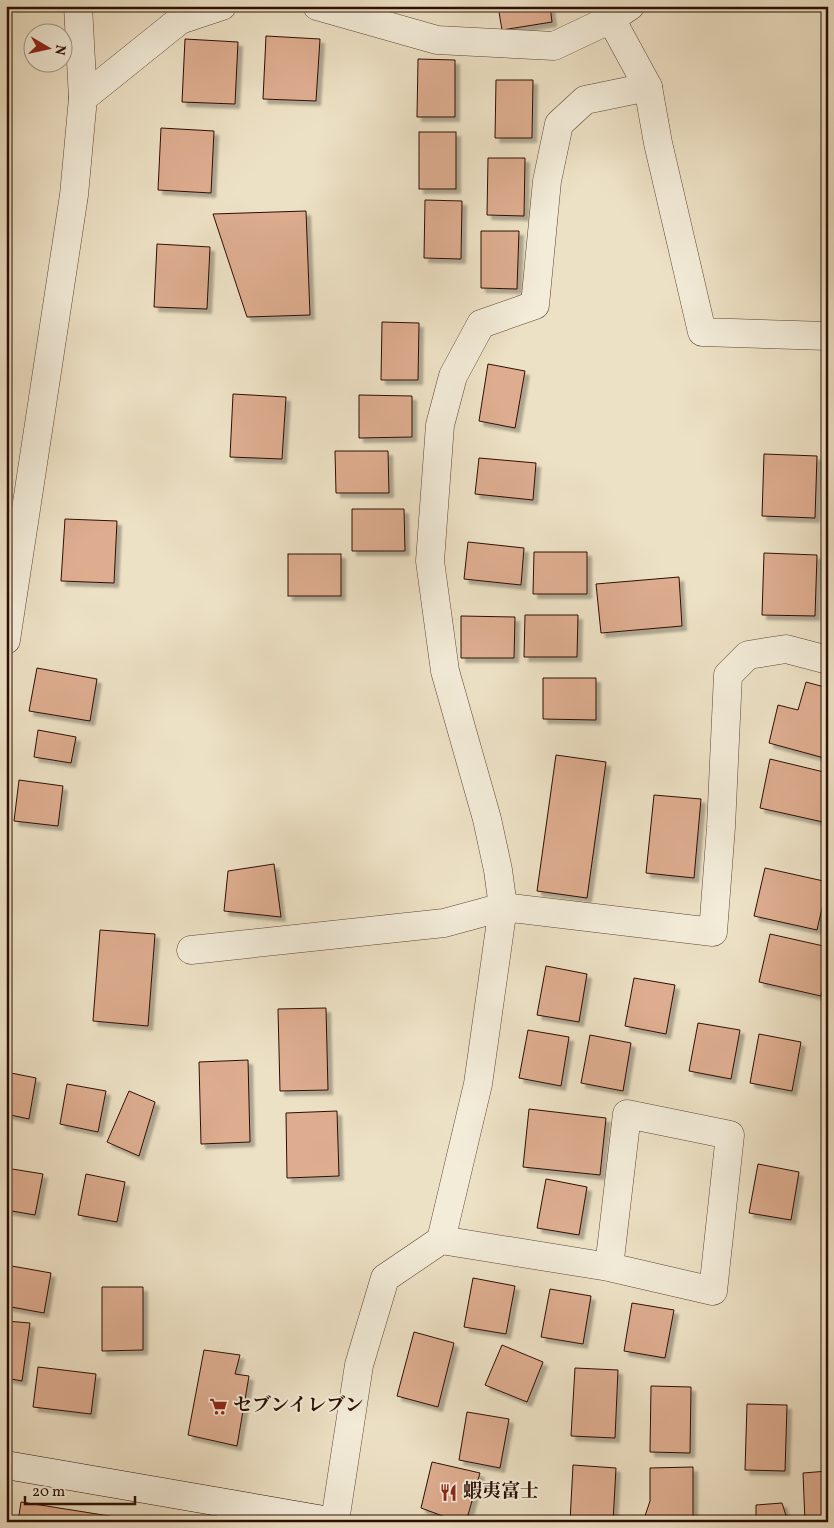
<svg xmlns="http://www.w3.org/2000/svg" width="834" height="1528" font-family="Vollkorn,'Noto Serif JP',serif">
<style>
.lines{fill:none;stroke-linecap:round;stroke-linejoin:round}
.stream{stroke:#6e786b;stroke-width:11}
.building{fill:#dead90;stroke:#2d0e03;filter:url(#shadow)}
.street-casing{stroke:#5d4334;stroke-width:29}
.secondary-casing{stroke:#2d0e03;stroke-width:29}
.street{stroke:#f3ecd9;stroke-width:28}
.secondary{stroke:#f3ecd9;stroke-width:28}
.labels{text-anchor:middle;dominant-baseline:central;stroke-width:4;stroke-linejoin:round;paint-order:stroke}
.poi-label{font-size:19px;font-weight:bold;fill:#2d0e03;stroke:#f3ecd9;text-anchor:start}
</style>
<defs>
<filter id="shadow"><feDropShadow dx="4.5" dy="4.5" stdDeviation="1" flood-color="#0004"/></filter>
</defs>
<rect width="100%" height="100%" fill="#ede1c5"/>
<filter id="stains"><feTurbulence type="fractalNoise" baseFrequency=".004" numOctaves="4"/><feColorMatrix values="0 0 0 0 .2 0 0 0 0 .09 0 0 0 0 .02 0 0 0 .5 -.17"/></filter>
<radialGradient id="worn" r=".72"><stop offset=".6" stop-color="#630" stop-opacity="0"/><stop offset="1" stop-color="#630" stop-opacity=".3"/></radialGradient>
<g class="lines">
<polyline class="stream" points="828,1140 828,1217"/>
</g>
<g class="building">
<polygon points="498,6 550,6 552,22 502,30"/>
<polygon points="266,36 320,39 316,101 263,99"/>
<polygon points="185,39 238,42 235,104 182,102"/>
<polygon points="418,59 455,60 455,117 417,117"/>
<polygon points="496,80 533,80 532,138 495,138"/>
<polygon points="161,128 214,131 211,193 158,190"/>
<rect x="419" y="132" width="37" height="57"/>
<polygon points="488,158 525,158 524,216 487,215"/>
<polygon points="425,200 462,201 461,259 424,258"/>
<polygon points="306,211 310,315 247,317 213,214"/>
<polygon points="481,231 519,231 517,289 481,288"/>
<polygon points="157,244 210,247 207,309 154,307"/>
<polygon points="382,322 419,323 418,380 381,380"/>
<polygon points="488,364 525,371 515,428 479,421"/>
<polygon points="233,394 286,397 282,459 230,457"/>
<polygon points="359,395 412,396 412,437 359,438"/>
<polygon points="335,451 388,451 389,493 336,493"/>
<polygon points="764,454 817,456 815,518 762,516"/>
<polygon points="479,458 536,463 533,500 475,494"/>
<polygon points="352,509 404,509 405,551 352,551"/>
<polygon points="65,519 117,521 114,583 61,581"/>
<polygon points="468,542 524,548 521,585 464,579"/>
<polygon points="534,552 587,552 587,594 533,594"/>
<polygon points="764,553 817,555 815,616 762,615"/>
<rect x="288" y="554" width="53" height="42"/>
<polygon points="679,577 682,626 601,633 596,584"/>
<polygon points="525,615 578,615 577,657 524,657"/>
<polygon points="461,616 515,617 514,658 461,658"/>
<polygon points="37,668 97,679 90,721 29,711"/>
<polygon points="543,678 596,678 596,720 543,719"/>
<polygon points="806,682 828,688 828,759 769,743 778,705 798,710"/>
<polygon points="38,730 76,737 71,763 34,757"/>
<polygon points="556,755 606,762 587,898 537,891"/>
<polygon points="770,759 828,773 828,798 823,822 760,808"/>
<polygon points="19,780 63,786 58,826 14,821"/>
<polygon points="654,795 701,799 694,878 646,873"/>
<polygon points="274,864 281,917 224,911 228,871"/>
<polygon points="765,868 828,882 817,930 754,916"/>
<polygon points="100,930 155,934 148,1026 93,1021"/>
<polygon points="770,934 828,947 828,969 821,996 759,982"/>
<polygon points="546,966 587,974 579,1022 537,1015"/>
<polygon points="634,978 675,985 666,1034 625,1026"/>
<polygon points="326,1008 328,1090 280,1091 278,1009"/>
<polygon points="698,1023 740,1030 731,1079 689,1071"/>
<polygon points="528,1030 569,1037 561,1086 519,1078"/>
<polygon points="759,1034 801,1042 792,1091 750,1083"/>
<polygon points="590,1035 631,1043 623,1091 581,1083"/>
<polygon points="248,1060 250,1142 201,1144 199,1062"/>
<polygon points="6,1072 36,1078 29,1119 6,1114"/>
<polygon points="67,1084 106,1091 98,1132 60,1124"/>
<polygon points="129,1091 155,1102 139,1156 107,1142"/>
<polygon points="529,1109 606,1118 600,1175 523,1167"/>
<polygon points="337,1111 339,1176 287,1178 286,1113"/>
<polygon points="758,1164 799,1172 791,1220 749,1213"/>
<polygon points="6,1168 43,1174 35,1215 6,1210"/>
<polygon points="86,1174 125,1182 117,1222 78,1215"/>
<polygon points="546,1179 587,1187 579,1235 537,1228"/>
<polygon points="6,1265 51,1273 44,1313 6,1306"/>
<polygon points="473,1278 515,1286 506,1334 464,1327"/>
<polygon points="102,1287 143,1287 143,1350 102,1351"/>
<polygon points="550,1289 591,1296 583,1344 541,1337"/>
<polygon points="632,1303 674,1310 665,1358 624,1351"/>
<polygon points="6,1321 30,1323 22,1381 6,1378"/>
<polygon points="414,1332 454,1343 438,1407 397,1396"/>
<polygon points="502,1345 543,1362 527,1402 485,1385"/>
<polygon points="204,1350 240,1355 235,1374 249,1376 237,1446 188,1435"/>
<polygon points="38,1367 96,1374 91,1414 33,1407"/>
<polygon points="575,1368 618,1370 615,1438 571,1436"/>
<polygon points="651,1386 691,1387 690,1453 650,1452"/>
<polygon points="747,1404 787,1405 785,1471 745,1470"/>
<polygon points="467,1412 509,1419 500,1468 459,1460"/>
<polygon points="432,1462 480,1473 466,1522 459,1522 421,1508"/>
<polygon points="573,1465 616,1468 613,1522 570,1522"/>
<polygon points="693,1467 693,1519 644,1519 650,1501 650,1468"/>
<polygon points="828,1471 828,1522 805,1522 803,1473"/>
<polygon points="21,1502 135,1520 135,1522 18,1522"/>
<polygon points="782,1503 788,1522 756,1522 756,1505"/>
</g>
<g class="lines">
<defs>
<g id="street">
<polyline points="317,6 437,40 554,46 611,19 630,6"/>
<polyline points="611,19 648,87 658,143 702,332 828,336"/>
<polyline points="83,98 180,20 222,6"/>
<polyline points="6,640 74,195 83,98 78,6"/>
<polyline points="191,950 444,923 503,907 498,870 487,819 445,671 430,561 440,425 453,376 481,324 535,305 547,181 559,124 585,100 648,87"/>
<polyline points="441,1240 609,1267 713,1291 730,1135 627,1114 609,1267"/>
<polyline points="335,1521 359,1365 385,1278 441,1240 478,1084 503,907 713,932 721,827 728,675 748,655 786,649 828,660"/>
</g>
<polyline id="secondary" points="6,1465 335,1522"/>
</defs>
<use href="#street" class="street-casing"/>
<use href="#secondary" class="secondary-casing"/>
<use href="#street" class="street"/>
<use href="#secondary" class="secondary"/>
</g>
<defs>
<symbol id="supermarket-bare" viewBox="-9 -9 18 18"><path d="M-6-5.5h2.5l.6 2H6L4.5 2H-2.5L-4.4-4H-6ZM-1.5 3.2a1.3 1.3 0 1 0 .1 0ZM3 3.2a1.3 1.3 0 1 0 .1 0Z" fill="#8f2418" stroke="#f3ecd9" stroke-width="2.5" paint-order="stroke"/></symbol>
<symbol id="restaurant-bare" viewBox="-9 -9 18 18"><path d="M-5-6h1v4h1v-4h1v4h1v-4h1v5L-1.5 .5V6h-2V.5L-5-1ZM5-6V6H3V1.5H1.5Q1.5-4 5-6Z" fill="#8f2418" stroke="#f3ecd9" stroke-width="2.5" paint-order="stroke"/></symbol>
</defs>
<g fill-rule="evenodd">
<use href="#supermarket-bare" x="206" y="1394" width="25" height="25"/>
<use href="#restaurant-bare" x="436" y="1480" width="25" height="25"/>
</g>
<g class="labels">
<g class="poi-label">
<text x="233" y="1406">セブンイレブン</text>
<text x="463" y="1492">蝦夷富士</text>
</g>
</g>
<rect width="834" height="1528" fill="none" stroke="#ede1c5" stroke-width="25"/>
<rect x="8" y="8" width="819" height="1513" fill="none" stroke="#2d0e03" stroke-width="2.5"/>
<rect x="12" y="12" width="809" height="1503" fill="none" stroke="#2d0e03"/>
<g transform="translate(48 48) rotate(99)"><circle r="24" fill="#f3ecd9" stroke="#a49383"/>
<path d="M0-4L9 19L0 12L-9 19Z" fill="#8f2418"/>
<text y="-8" font-size="14" font-weight="bold" text-anchor="middle" fill="#2d0e03">N</text>
</g>
<path d="M25 1496v8h110v-8" fill="none" stroke="#2d0e03" stroke-width="2.5"/>
<text x="32" y="1496" font-size="15" fill="#2d0e03" stroke="#f3ecd9" stroke-width="4" paint-order="stroke">20 m</text>
<rect width="100%" height="100%" filter="url(#stains)"/>
<rect width="100%" height="100%" fill="url(#worn)"/>
</svg>
